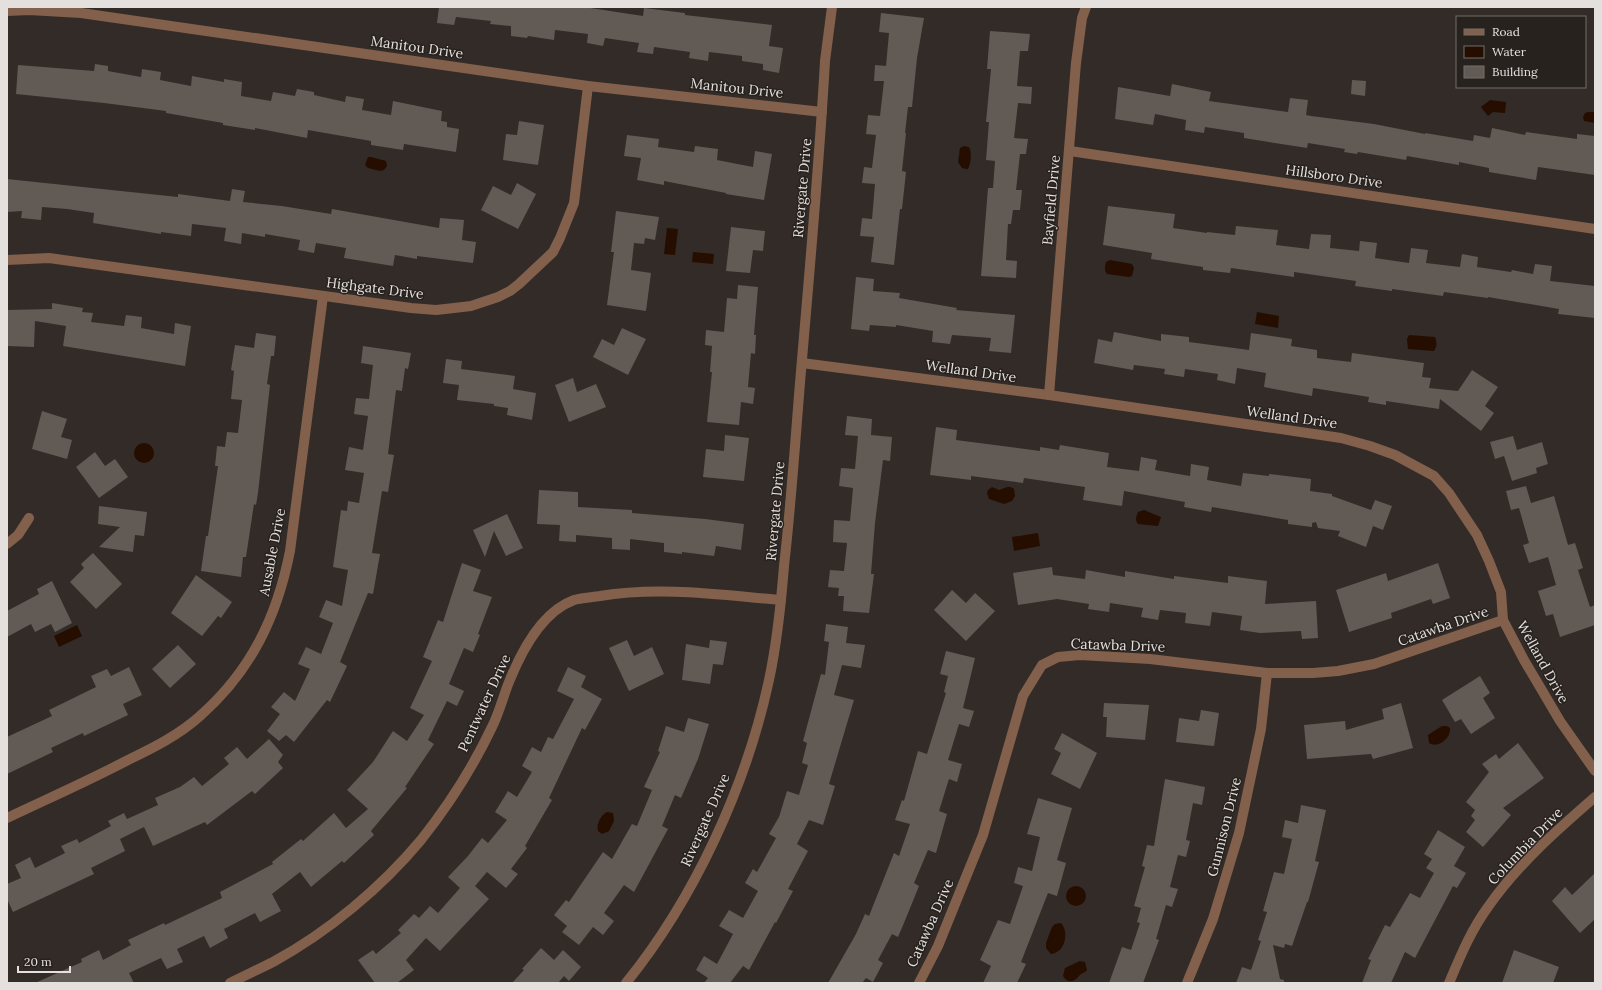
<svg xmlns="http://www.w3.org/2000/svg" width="1602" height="990" font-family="Lora,serif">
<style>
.water{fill:#250d00}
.building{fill:#615a55}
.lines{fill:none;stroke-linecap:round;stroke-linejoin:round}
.minor{stroke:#82604b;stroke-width:10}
.labels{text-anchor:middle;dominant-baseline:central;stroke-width:3;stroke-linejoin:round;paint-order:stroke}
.street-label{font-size:14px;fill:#e4e0de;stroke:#28221e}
</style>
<rect width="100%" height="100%" fill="#322b27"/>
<g class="water">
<polygon points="1490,100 1506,102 1505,113 1493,112 1488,116 1481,107"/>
<polygon points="1588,112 1595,112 1595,123 1584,121 1583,117 1585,113"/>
<path d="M964 146 969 147C972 152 971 163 968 169H966L962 168 958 162 960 148Z"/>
<polygon points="368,157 371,157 386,161 387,166 384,170 380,171 368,168 365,165"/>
<polygon points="667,228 678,229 675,255 664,254"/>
<polygon points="693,252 714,254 713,264 692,262"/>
<path d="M1110 260 1132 264 1134 268 1132 276 1129 277 1107 274C1104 270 1105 267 1106 262Z"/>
<polygon points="1257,312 1279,316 1278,328 1255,324"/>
<path d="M1409 335 1435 337C1437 343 1437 346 1434 351L1408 349 1407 339Z"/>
<circle cx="144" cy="453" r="10"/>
<path d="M992 487 999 490C1005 488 1009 485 1014 489L1015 496 1012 501 1004 504 989 499 987 493 988 490Z"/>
<path d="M1144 510 1161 517 1158 526 1138 524C1135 520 1136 517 1138 512Z"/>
<polygon points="1038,533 1040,546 1014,551 1012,537"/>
<polygon points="77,625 82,636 59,647 54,636"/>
<path d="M1442 726H1447L1450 728C1451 738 1438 749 1429 743L1428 735Z"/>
<path d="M607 812 613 813 614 821 609 831 602 834 598 831C596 824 601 815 607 812Z"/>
<circle cx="1076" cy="896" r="10"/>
<path d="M1061 923C1070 933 1064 953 1051 954L1046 948V943L1052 927 1055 924Z"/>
<path d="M1080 961 1085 962 1087 970C1085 973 1081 973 1079 976 1074 982 1068 984 1063 976L1065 968Z"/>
</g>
<g class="building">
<polygon points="439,7 584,7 643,16 644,8 685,13 685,15 772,25 769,46 783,48 779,73 763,70 763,64 742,61 742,56 709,52 708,61 689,58 690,52 654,47 653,54 637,52 639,43 605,38 603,46 587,43 588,34 555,30 554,40 528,36 527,38 511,36 511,26 490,24 491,21 456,17 454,25 437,23"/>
<polygon points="881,13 924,18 917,58 912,107 908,107 905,133 906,133 902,171 906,172 902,209 900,209 894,265 871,262 874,237 860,236 862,218 872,219 875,184 862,183 864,167 872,168 876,135 866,134 868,115 880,116 884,81 874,81 875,65 886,66 889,33 879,32"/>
<polygon points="990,31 1030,34 1028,51 1020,51 1017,86 1032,87 1031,104 1018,103 1014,138 1028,139 1026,154 1020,154 1016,190 1022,190 1020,210 1013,210 1011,224 1008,224 1006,260 1017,261 1016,278 981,276 988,188 993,188 995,161 986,160 989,122 986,122 991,69 987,69"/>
<polygon points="95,64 108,66 108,71 141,77 142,69 161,72 160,80 191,86 192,76 224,82 224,79 242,82 241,96 271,101 273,92 295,96 297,89 314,92 314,95 345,102 346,96 364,99 362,110 391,115 393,101 442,111 441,121 447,122 447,127 459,129 456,152 404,144 403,150 371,145 371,141 308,130 307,138 255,128 255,130 223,125 223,123 166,113 166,111 104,103 16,94 18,65 94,71"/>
<polygon points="1352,80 1366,81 1365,96 1351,94"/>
<polygon points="1172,84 1211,92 1209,101 1273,110 1288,112 1290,98 1308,100 1306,115 1311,116 1374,124 1425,134 1425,133 1473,141 1474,135 1490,138 1492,128 1525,135 1526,132 1577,139 1577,134 1595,136 1595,175 1538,167 1536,180 1489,172 1489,168 1459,162 1459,165 1407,156 1406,160 1358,152 1357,154 1344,152 1345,149 1308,143 1307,148 1244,138 1244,133 1205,127 1204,133 1185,130 1186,120 1155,114 1153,125 1115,119 1118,87 1170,96"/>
<polygon points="519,121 544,125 538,165 503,160 506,134 517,135"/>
<polygon points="627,135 659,139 658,147 694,152 695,146 718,149 717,160 753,167 755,151 772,154 764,200 726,194 726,193 664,181 664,185 637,180 641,158 624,156"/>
<polygon points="7,179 178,197 178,194 230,201 232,189 245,191 243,202 282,206 331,214 332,209 439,228 440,218 464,220 462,240 476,242 473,263 417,256 417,259 395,255 393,266 344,258 346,248 316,243 314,253 298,250 300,240 265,234 265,237 242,233 241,244 224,241 226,228 192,224 191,236 161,232 161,234 93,223 94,213 67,209 42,207 41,220 21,218 22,211 7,212"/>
<polygon points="517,183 536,194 518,229 481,210 493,186 511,195"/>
<polygon points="1108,206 1175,214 1173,228 1207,233 1207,232 1235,235 1236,226 1278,230 1276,245 1309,249 1311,234 1331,235 1330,248 1359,251 1360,241 1377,243 1375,258 1409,263 1411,248 1428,250 1426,263 1460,267 1462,254 1478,257 1477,267 1511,272 1512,270 1533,274 1535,264 1552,266 1550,281 1595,286 1595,318 1558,314 1559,309 1488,297 1488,298 1444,292 1443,296 1392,289 1392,291 1355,286 1356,281 1294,272 1294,277 1231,268 1230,273 1203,270 1203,267 1151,259 1152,253 1103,245"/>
<polygon points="616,211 659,217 655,240 645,238 644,244 634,243 631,270 651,273 646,311 607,305 614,252 611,252"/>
<polygon points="731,227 765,231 763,251 753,250 750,273 726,271"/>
<polygon points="856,277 874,279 873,291 900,293 899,298 957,308 956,310 1015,315 1011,353 989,351 991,338 952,335 950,344 932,342 933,331 896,325 896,327 870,325 869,331 851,329"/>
<polygon points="738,285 758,287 754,335 756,335 755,354 751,353 748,387 755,388 753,404 741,402 739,425 707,422 712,372 710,372 712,346 705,345 706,330 724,332 727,298 737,299"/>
<polygon points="52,303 83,308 82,312 93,313 91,322 124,326 126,315 142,317 141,328 174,334 175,323 191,326 185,366 63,346 66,326 35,321 34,347 7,346 7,310 52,309"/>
<polygon points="622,328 646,339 628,375 593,357 602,339 614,345"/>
<polygon points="1114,332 1161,341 1161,334 1189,337 1189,342 1249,350 1251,333 1292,339 1291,346 1317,350 1317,358 1351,362 1352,353 1424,363 1422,377 1431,378 1429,388 1458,391 1472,370 1498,387 1485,406 1494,413 1481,431 1440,399 1439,409 1386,401 1386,405 1368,402 1369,397 1313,388 1312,396 1264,387 1266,373 1237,368 1235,384 1217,380 1218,374 1185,369 1184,377 1164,374 1165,369 1134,365 1133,370 1094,363 1098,339 1112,342"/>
<polygon points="256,333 276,336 274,356 271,356 267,384 270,385 258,493 256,505 254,504 246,557 243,557 241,577 201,571 206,536 208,536 218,466 215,466 217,446 225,447 227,432 238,433 242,400 231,399 234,371 231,370 235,345 254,348"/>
<polygon points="363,346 411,353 408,369 405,368 402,391 396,390 388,454 394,455 388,492 382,491 372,553 380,554 373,594 368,593 340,662 347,666 330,702 327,700 294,742 286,735 279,741 267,731 280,714 271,707 284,692 295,701 310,669 298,664 306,647 321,654 333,623 319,617 326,600 342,606 348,570 333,567 341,510 347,511 348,501 359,503 364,473 345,470 349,447 363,450 368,416 354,414 356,398 369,399 373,365 361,363"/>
<polygon points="446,359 462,361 461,369 515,376 513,389 536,393 532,420 507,415 508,408 494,406 494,404 457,400 459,385 443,383"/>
<polygon points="573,378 577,392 596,384 606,407 569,422 555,385"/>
<polygon points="42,411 67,419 61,437 72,440 67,459 32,449"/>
<polygon points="847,416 872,419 871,435 892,437 890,461 883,460 875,523 871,574 874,574 869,613 843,611 844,596 838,596 839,588 828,587 830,570 844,571 847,543 833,542 834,520 850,521 853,488 839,486 841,468 855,469 858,436 845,435"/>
<polygon points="936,427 957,430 956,440 1040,451 1040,447 1059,450 1060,445 1109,453 1107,467 1139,471 1141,457 1157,460 1155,470 1190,476 1191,464 1209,467 1207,480 1241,486 1243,473 1269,476 1269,474 1311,479 1310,491 1332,494 1332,496 1371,510 1375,500 1392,506 1383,530 1373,526 1366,547 1338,536 1340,531 1318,528 1316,522 1312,523 1312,527 1288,524 1288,520 1212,507 1211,512 1184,507 1185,502 1124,491 1122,506 1083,500 1085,487 1024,478 1023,483 971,476 971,480 930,475"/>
<polygon points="725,435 749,438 744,481 703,477 706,449 724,451"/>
<polygon points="1513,436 1517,450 1542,442 1548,464 1536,468 1537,473 1512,481 1504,456 1495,459 1490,442"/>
<polygon points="95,452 105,466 115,459 128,477 99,498 76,467"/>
<polygon points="1526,486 1531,503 1554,496 1568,545 1575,543 1583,568 1578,570 1590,607 1595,605 1595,625 1560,637 1553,614 1546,616 1538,591 1556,585 1548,557 1529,563 1523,545 1529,543 1519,508 1511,510 1506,491"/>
<polygon points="539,490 578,492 578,507 632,510 632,513 705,519 744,524 741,550 716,546 714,556 682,552 682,554 664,552 664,543 630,539 630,550 612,549 612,538 576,535 576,542 559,541 560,525 537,524"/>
<polygon points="99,506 147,512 144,536 135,535 133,552 99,547 120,527 98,524"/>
<polygon points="507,514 523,548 506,556 494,531 485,557 473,530"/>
<polygon points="93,553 122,584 96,609 70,582 84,568 81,564"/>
<polygon points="462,563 481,570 473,591 492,597 478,634 480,635 473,652 464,648 449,684 464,691 457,706 447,701 428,740 434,744 405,787 407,788 371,831 374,835 344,863 342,861 311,887 300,872 272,894 281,911 260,922 255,913 224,929 228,938 210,948 204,936 177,949 183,962 167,969 161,958 129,973 134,983 35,983 82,962 81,959 99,950 103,960 131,945 128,940 164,923 165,925 222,898 220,892 273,864 272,862 301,839 303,841 334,813 346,828 368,809 347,790 373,762 393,731 407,741 424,715 410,708 432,661 423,657 438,620 443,622"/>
<polygon points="1438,563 1450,598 1433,604 1431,599 1391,613 1392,618 1349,632 1336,590 1386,573 1388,581"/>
<polygon points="1052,567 1053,575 1085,579 1086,570 1125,577 1125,571 1174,579 1174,576 1228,583 1228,576 1267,581 1265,604 1316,601 1318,638 1302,639 1301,631 1260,633 1240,630 1242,616 1212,612 1210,626 1185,623 1186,613 1160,610 1158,620 1141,617 1143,608 1110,603 1109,612 1088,609 1089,604 1057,599 1018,605 1013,573"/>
<polygon points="196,575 232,602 221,618 218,616 202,636 171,613"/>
<polygon points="52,581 72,623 55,632 51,624 35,632 31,624 7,637 7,611 39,594 37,589"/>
<polygon points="952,590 966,603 975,593 995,611 966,641 934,610"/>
<polygon points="826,624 848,627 846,643 865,645 861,668 842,665 834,695 854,700 829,784 835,786 823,825 809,820 797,844 808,851 788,889 793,891 776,923 775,922 749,970 743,966 730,983 704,983 708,978 696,970 704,956 717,964 733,934 719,926 729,910 743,918 758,891 745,883 753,869 757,872 776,838 769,834 779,817 787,791 799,795 808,765 802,763 807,743 803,741 821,674 825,675 829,642 824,641"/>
<polygon points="627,640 634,656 652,647 664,674 629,691 609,648"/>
<polygon points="710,640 727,642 723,665 713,664 710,684 682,680 686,644 709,648"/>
<polygon points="178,645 196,664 170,688 152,669"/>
<polygon points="946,651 975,658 963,708 974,711 969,727 959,724 948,760 962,764 957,782 949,779 939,811 947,814 936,853 928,850 914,883 919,886 904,923 898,937 892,934 878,960 883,963 873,982 866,978 862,983 828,983 856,934 865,914 869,916 894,853 899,856 910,824 895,820 902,800 904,801 918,751 927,754 946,693 944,692 948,676 940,674"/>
<polygon points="129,667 142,695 123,704 128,715 84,736 83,733 51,748 53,752 7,774 7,737 52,716 49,710 96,687 91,676 107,669 111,676"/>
<polygon points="568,667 586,676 581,687 602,699 585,730 582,728 549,798 552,800 525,846 527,848 511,869 518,874 506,888 487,872 475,886 489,899 440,951 426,938 406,960 414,970 397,983 375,983 358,960 373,950 376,954 401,933 398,930 414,914 419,918 430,906 438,913 460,888 448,877 468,856 482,838 488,843 507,820 495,812 508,791 517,797 532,772 522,766 532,747 541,752 548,737 553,739 574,699 557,691"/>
<polygon points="1480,676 1490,693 1483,698 1495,718 1471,734 1461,719 1455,722 1442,700"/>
<polygon points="1104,703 1149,705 1145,740 1106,737 1107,717 1103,717"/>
<polygon points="1401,703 1413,748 1373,759 1371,754 1307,759 1304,725 1345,721 1346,730 1384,719 1382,709"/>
<polygon points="1201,710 1219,713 1214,746 1176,742 1179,718 1199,721"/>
<polygon points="688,718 709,724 698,759 681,798 675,795 662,826 668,829 634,892 624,885 604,913 614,921 603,935 593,927 579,945 562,932 567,926 554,915 566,900 569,902 603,852 612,859 632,824 637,826 652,790 644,787 660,752 658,751 666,726 684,732"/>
<polygon points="1062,733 1097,753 1080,789 1051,774 1061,753 1054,749"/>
<polygon points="269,739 283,755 278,762 283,768 255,794 252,791 207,825 205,822 153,846 144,827 120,839 125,851 91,868 94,874 13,912 7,899 7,884 21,878 15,865 30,857 35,868 65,853 61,846 77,839 79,843 111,826 108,821 124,813 127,819 158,805 155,798 180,787 194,777 202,786 229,764 224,758 237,747 247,759"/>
<polygon points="1518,743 1544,778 1503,808 1511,815 1483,847 1466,832 1475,820 1471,816 1475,810 1466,802 1489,772 1482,764 1496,754 1499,759"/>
<polygon points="1165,779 1205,787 1202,805 1193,803 1186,840 1190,841 1186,857 1178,855 1170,887 1178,889 1172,907 1166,905 1156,939 1159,940 1143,983 1109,983 1122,947 1131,950 1140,923 1137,922 1141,908 1134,906 1145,867 1142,866 1147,845 1154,846"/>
<polygon points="1038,798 1072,808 1057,860 1066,863 1057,896 1048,893 1021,962 1026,964 1017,983 983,983 991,966 980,960 998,920 1010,924 1023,886 1014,883 1018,867 1032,871 1040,837 1027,834"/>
<polygon points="1301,805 1326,810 1315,861 1319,862 1308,902 1307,902 1292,946 1285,944 1284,948 1273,945 1280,979 1284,980 1284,983 1236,983 1242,967 1251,970 1261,941 1258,940 1267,912 1263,911 1274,872 1284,874 1292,839 1282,837 1285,820 1298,823"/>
<polygon points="1438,830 1465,847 1454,866 1466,873 1457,888 1453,886 1415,958 1405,952 1391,983 1362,983 1371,960 1368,959 1385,925 1390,927 1410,893 1420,898 1434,873 1426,868 1432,859 1424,854"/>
<polygon points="1595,873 1595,919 1580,933 1552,901 1565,887 1572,895"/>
<polygon points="541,948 554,960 563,950 581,967 569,981 564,976 558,983 512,983 524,970 522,969"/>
<polygon points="1514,950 1559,967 1553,983 1502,983"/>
</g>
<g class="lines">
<g class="minor">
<polyline points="7,11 29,10 81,13 588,86 822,112"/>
<polyline points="1070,151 1595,229"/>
<polyline points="7,260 49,258 411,308 436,310 454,308 471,306 498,297 510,291 519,284 553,252 560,238 574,203 588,86"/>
<polyline points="802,363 1049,395 1341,438 1370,446 1395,455 1434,476 1449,493 1477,535 1489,561 1501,592 1503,620 1524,660 1560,721 1595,771"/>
<polyline points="1049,395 1076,63 1082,18 1086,7"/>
<polyline points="7,544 18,535 29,518"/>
<path d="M7 818C47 799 88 781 128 760 153 748 179 735 200 716 251 671 277 617 290 551L323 296"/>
<path d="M230 983C244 976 259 969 273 962 328 932 381 888 421 840 448 806 473 767 492 727 499 713 503 697 509 682 521 652 541 612 574 600 582 598 592 597 600 596 660 586 721 595 781 600"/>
<path d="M626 983C694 899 746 787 769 680 777 643 781 604 784 566 791 505 795 444 800 383 809 276 819 169 825 61L832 7"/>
<polyline points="919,983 938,946 983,835 1023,696 1042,665 1058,657 1080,655 1150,659 1267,673 1313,673 1338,671 1374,664 1503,620"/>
<polyline points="1187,983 1213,919 1239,833 1261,729 1267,673"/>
<path d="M1449 983C1460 957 1471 930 1488 907 1517 865 1557 830 1595 797"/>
</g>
</g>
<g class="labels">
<g class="street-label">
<text transform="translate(417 47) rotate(8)">Manitou Drive</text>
<text transform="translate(737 88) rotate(6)">Manitou Drive</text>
<text transform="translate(1334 176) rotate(8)">Hillsboro Drive</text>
<text transform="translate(802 188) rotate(-85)">Rivergate Drive</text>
<text transform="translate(1051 200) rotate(-85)">Bayfield Drive</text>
<text transform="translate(375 288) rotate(7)">Highgate Drive</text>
<text transform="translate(971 371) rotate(8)">Welland Drive</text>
<text transform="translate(1292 417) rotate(8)">Welland Drive</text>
<text transform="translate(775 511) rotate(-85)">Rivergate Drive</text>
<text transform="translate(272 552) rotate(-79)">Ausable Drive</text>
<text transform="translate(1443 626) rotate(-19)">Catawba Drive</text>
<text transform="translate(1118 645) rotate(2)">Catawba Drive</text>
<text transform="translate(1543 662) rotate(61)">Welland Drive</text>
<text transform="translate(484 703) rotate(-65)">Pentwater Drive</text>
<text transform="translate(705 820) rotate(-66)">Rivergate Drive</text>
<text transform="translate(1224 827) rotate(-76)">Gunnison Drive</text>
<text transform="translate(1525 846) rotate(-46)">Columbia Drive</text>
<text transform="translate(930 923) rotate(-66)">Catawba Drive</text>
</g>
</g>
<rect width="1602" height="990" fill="none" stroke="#e4e0de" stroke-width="16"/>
<rect x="1456" y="16" width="130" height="72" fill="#28221e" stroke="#736e6b"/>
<rect x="1464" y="29" width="20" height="6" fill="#82604b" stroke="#736e6b"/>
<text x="1492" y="36" font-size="12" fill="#e4e0de">Road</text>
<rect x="1464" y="46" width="20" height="12" fill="#250d00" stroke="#736e6b"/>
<text x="1492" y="56" font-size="12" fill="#e4e0de">Water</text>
<rect x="1464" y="66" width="20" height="12" fill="#615a55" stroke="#736e6b"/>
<text x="1492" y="76" font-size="12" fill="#e4e0de">Building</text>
<path d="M18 966v6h52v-6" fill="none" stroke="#e4e0de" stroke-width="2"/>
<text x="24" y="966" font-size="12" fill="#e4e0de" stroke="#28221e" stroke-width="3" paint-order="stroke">20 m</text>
</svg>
